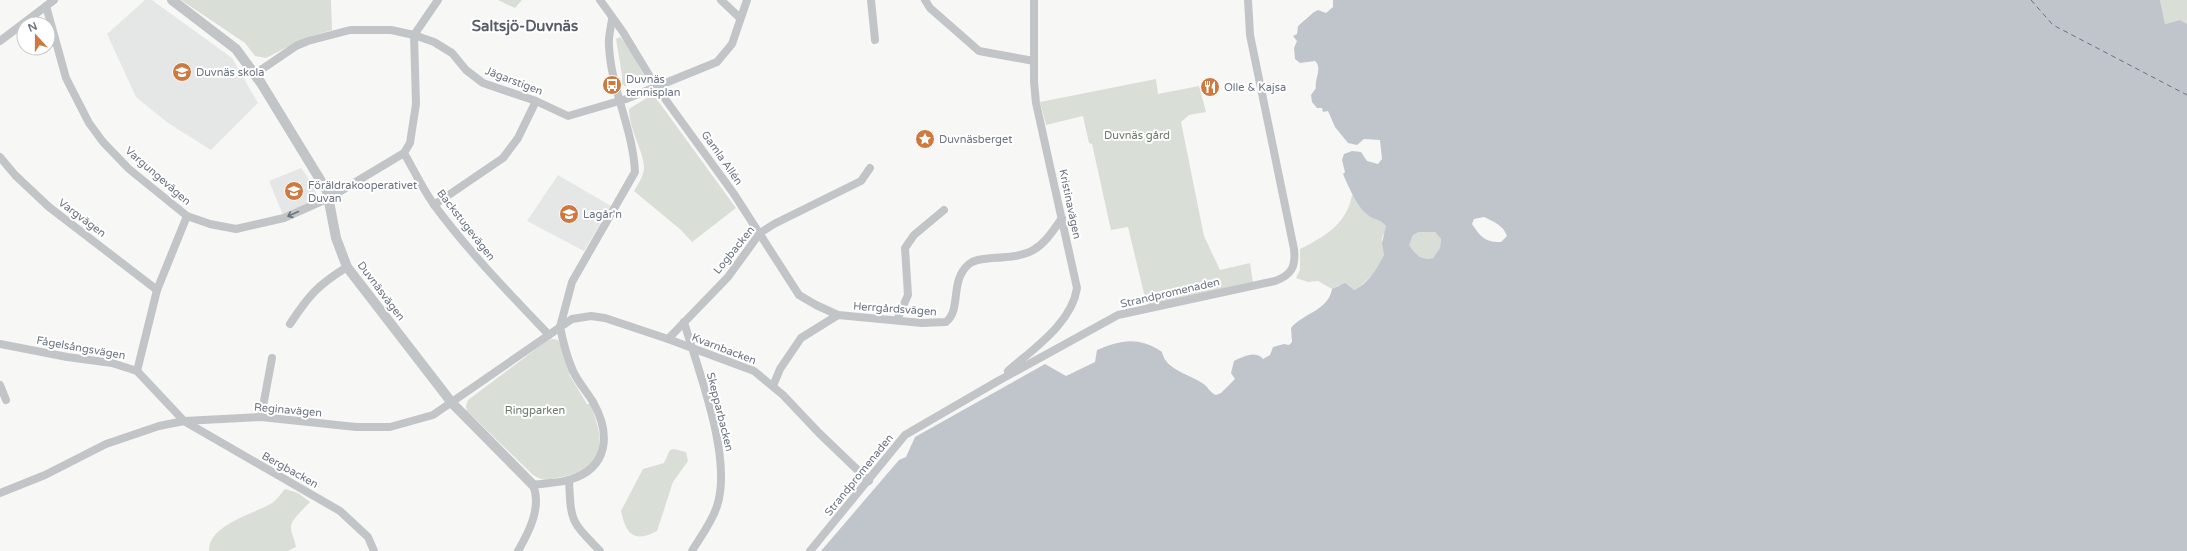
<svg xmlns="http://www.w3.org/2000/svg" width="2187" height="551" font-family="'Varela Round',sans-serif">
<style>
.built{fill:#e5e7e6}
.green{fill:#d9ded7}
.water{fill:#bfc5cb;fill-rule:evenodd}
.lines{fill:none;stroke-linecap:round;stroke-linejoin:round}
.ferry{stroke:#67737e;stroke-width:1;stroke-dasharray:5 4;stroke-linecap:butt}
.minor{stroke:#c2c5c8;stroke-width:8}
.tertiary{stroke:#c2c5c8;stroke-width:10}
.oneway{stroke:#6b7482}
.labels{text-anchor:middle;dominant-baseline:central;stroke-width:4;stroke-linejoin:round;paint-order:stroke}
.poi-label{font-size:11px;fill:#6b7482;stroke:#fff;text-anchor:start}
.street-label{font-size:11px;fill:#6b7482;stroke:#fff}
.park-label{font-size:11px;fill:#697b69;stroke:#fff}
.district-label{font-size:15px;font-weight:bold;fill:#585e69;stroke:#fff}
</style>
<rect width="100%" height="100%" fill="#f7f8f6"/>
<g class="built">
<polygon points="145,0 152,0 232,58 258,103 211,150 168,123 136,97 107,34"/>
<polygon points="301,168 312,183 318,198 283,215 269,181"/>
<polygon points="558,175 611,206 584,251 527,221"/>
</g>
<g class="green">
<polygon points="181,0 331,0 332,30 305,38 266,58 255,56 245,43"/>
<polygon points="498,0 522,0 515,8"/>
<polygon points="2160,0 2187,0 2187,24 2180,20 2165,24"/>
<polygon points="620,37 627,44 644,76 642,78 625,86 622,84 622,75 616,39"/>
<polygon points="1156,79 1158,94 1199,86 1206,112 1189,115 1181,122 1204,236 1220,270 1250,263 1253,282 1147,306 1128,227 1111,230 1092,144 1089,143 1083,116 1046,125 1040,102"/>
<path d="M653 94 736 208 692 242 681 230 634 191C638 184 644 176 644 167 643 149 629 130 629 109Z"/>
<path d="M1352 195 1386 226C1386 232 1384 233 1382 238 1381 243 1384 249 1384 254 1383 266 1364 285 1354 290L1339 285 1332 289 1318 281 1308 282 1296 278 1300 270V249C1324 237 1347 224 1352 195Z"/>
<path d="M1419 232H1435L1441 239 1440 248 1433 258C1421 261 1415 254 1408 245L1413 235Z"/>
<path d="M553 339 558 340 562 346 571 373 569 374 587 404H590C605 439 607 468 562 477 551 479 543 482 533 475L467 411 466 406 468 400 548 340Z"/>
<path d="M674 449 686 452 688 461 673 482 657 531C634 543 626 535 621 511L643 469 664 463 670 450Z"/>
<path d="M285 489 298 493 310 502C305 508 290 520 291 528 291 534 295 540 296 547L288 551H209C208 525 254 514 272 503 277 500 281 493 285 489Z"/>
</g>
<path class="water" d="M1333 0H2160L2165 24 2180 20 2187 24V551H821L899 460 906 457 915 437 1045 364 1066 376 1095 362 1097 350C1120 340 1139 336 1162 352 1166 371 1191 374 1205 385 1209 389 1211 393 1216 395L1221 393 1235 379 1231 373 1234 361C1243 357 1255 350 1263 359L1270 355 1273 347 1284 344 1289 345 1292 342 1291 328C1303 313 1328 311 1332 289L1345 283 1354 290C1368 284 1377 269 1384 255L1382 243 1386 226C1378 217 1375 221 1368 215 1356 206 1349 187 1343 174L1345 172 1342 160 1344 154 1352 151 1361 152 1367 161 1378 164 1382 159 1380 140 1364 139 1357 145 1348 143 1335 127 1328 111 1323 112 1322 108H1317L1312 102 1311 95 1316 88C1314 79 1323 68 1315 61L1300 63 1295 59 1294 48 1297 41 1293 36 1297 34 1298 26 1314 12 1318 10 1326 13 1333 7ZM1484 217C1494 222 1503 225 1507 236L1501 242C1485 243 1480 236 1472 224L1474 219ZM1419 232H1435L1441 239 1440 248 1433 258C1421 261 1415 254 1409 245L1413 235Z"/>
<g class="lines">
<polyline class="ferry" points="2031,0 2053,25 2187,95"/>
<g class="minor">
<path d="M438 0 414 35 416 104 410 143 404 153C414 170 423 190 435 206 469 252 509 293 549 335"/>
<polyline points="600,0 623,32 655,85 734,194 799,295 816,305 838,315"/>
<polyline points="721,0 740,18"/>
<polyline points="871,0 875,40"/>
<polyline points="925,0 930,8 979,51 1034,61"/>
<polyline points="46,6 66,78 89,123 103,142 129,169 187,216 210,224 236,229 284,218 329,198 404,153"/>
<polyline points="0,41 54,0"/>
<polyline points="255,74 296,46 308,41 350,30 391,30 414,35 434,42 452,53 466,70 483,83 536,101 568,116 626,99 717,62 732,44 747,0"/>
<polyline points="0,157 15,175 49,207 157,290"/>
<polyline points="434,205 503,158 518,138 536,101"/>
<polyline points="897,320 908,295 905,248 914,235 944,210"/>
<path d="M684 322C698 370 733 458 717 506 712 522 701 536 692 551"/>
<path d="M290 324C309 295 318 285 347 267"/>
<path d="M560 327 572 282 635 172C633 129 611 89 609 46 608 37 611 28 612 19"/>
<polyline points="668,339 728,277 760,233 774,224 861,181 870,168"/>
<polyline points="0,344 67,357 112,363 137,371 184,421 340,511 368,537 374,551"/>
<polyline points="137,371 157,290 187,216"/>
<path d="M1008 371C1033 349 1072 323 1077 288L1036 103 1034 82V0"/>
<polyline points="0,385 6,400"/>
<path d="M773 386 780 369 801 338 838 315 922 323 946 322C962 309 949 281 969 264 975 259 984 259 992 258 1032 256 1039 252 1062 218"/>
<polyline points="261,417 272,358"/>
<path d="M569 480C571 522 570 520 600 551"/>
<polyline points="0,493 45,475 106,444 159,426 184,421 261,417 356,427 390,427 433,415 572,319 591,316 605,318 668,339 754,371 783,395 819,433 869,481"/>
<path d="M518 551C529 532 542 507 533 485 545 483 558 483 569 480 609 468 611 434 593 402 587 392 578 382 573 371 567 357 563 342 560 327"/>
<path d="M810 551 905 435 998 381 1118 315 1275 281C1292 275 1296 266 1294 249L1250 35 1248 0"/>
</g>
<polyline class="tertiary" points="172,0 236,49 261,83 327,191 336,238 347,267 452,403 533,485"/>
</g>
<defs><path id="oneway-shaft" d="M-6 0H5M1.5-3L5.5 0L1.5 3" fill="none" stroke-width="1.6" stroke-linecap="round" stroke-linejoin="round"/></defs>
<use class="oneway" href="#oneway-shaft" transform="translate(293 214) rotate(156)"/>
<defs>
<symbol id="school-disc" viewBox="-11 -11 22 22"><circle r="9.5" fill="#cc7a41" stroke="#fff"/><path d="M0-5L7-2L0 1L-7-2ZM-4 1L0 2.5L4 1V4Q0 6-4 4Z" fill="#fff"/></symbol>
<symbol id="bus-disc" viewBox="-11 -11 22 22"><circle r="9.5" fill="#cc7a41" stroke="#fff"/><path d="M-5-6H5V4H4V6H2V4H-2V6H-4V4H-5ZM-3.5-4V0h7V-4ZM-3.5 1.2v1.5H-2V1.2ZM2 1.2v1.5H3.5V1.2Z" fill="#fff"/></symbol>
<symbol id="restaurant-disc" viewBox="-11 -11 22 22"><circle r="9.5" fill="#cc7a41" stroke="#fff"/><path d="M-5-6h1v4h1v-4h1v4h1v-4h1v5L-1.5 .5V6h-2V.5L-5-1ZM5-6V6H3V1.5H1.5Q1.5-4 5-6Z" fill="#fff"/></symbol>
<symbol id="sight-disc" viewBox="-11 -11 22 22"><circle r="9.5" fill="#cc7a41" stroke="#fff"/><path d="M0-6L1.8-2.2L6-1.7L2.9 1.2L3.7 5.4L0 3.3L-3.7 5.4L-2.9 1.2L-6-1.7L-1.8-2.2Z" fill="#fff"/></symbol>
</defs>
<g fill-rule="evenodd">
<use href="#school-disc" x="171" y="61" width="22" height="22"/>
<use href="#bus-disc" x="601" y="74" width="22" height="22"/>
<use href="#restaurant-disc" x="1199" y="76" width="22" height="22"/>
<use href="#sight-disc" x="914" y="128" width="22" height="22"/>
<use href="#school-disc" x="283" y="180" width="22" height="22"/>
<use href="#school-disc" x="558" y="203" width="22" height="22"/>
</g>
<g class="labels">
<g class="poi-label">
<text x="196" y="72">Duvnäs skola</text>
<text x="626" y="79">Duvnäs<tspan x="626" dy="13">tennisplan</tspan></text>
<text x="1224" y="87">Olle &amp; Kajsa</text>
<text x="939" y="139">Duvnäsberget</text>
<text x="308" y="185">Föräldrakooperativet<tspan x="308" dy="13">Duvan</tspan></text>
<text x="583" y="214">Lagår'n</text>
</g>
<g class="street-label">
<text transform="translate(514 81) rotate(21)">Jägarstigen</text>
<text transform="translate(722 158) rotate(55)">Gamla Allén</text>
<text transform="translate(158 176) rotate(41)">Vargungevägen</text>
<text transform="translate(1070 204) rotate(78)">Kristinavägen</text>
<text transform="translate(82 218) rotate(37)">Vargvägen</text>
<text transform="translate(466 225) rotate(52)">Backstugevägen</text>
<text transform="translate(734 250) rotate(-51)">Logbacken</text>
<text transform="translate(381 291) rotate(53)">Duvnäsvägen</text>
<text transform="translate(1170 293) rotate(-13)">Strandpromenaden</text>
<text transform="translate(895 309) rotate(4)">Herrgårdsvägen</text>
<text transform="translate(81 348) rotate(10)">Fågelsångsvägen</text>
<text transform="translate(724 349) rotate(21)">Kvarnbacken</text>
<text transform="translate(288 410) rotate(5)">Reginavägen</text>
<text transform="translate(720 412) rotate(76)">Skepparbacken</text>
<text transform="translate(290 470) rotate(29)">Bergbacken</text>
<text transform="translate(859 475) rotate(-51)">Strandpromenaden</text>
</g>
<g class="park-label">
<text x="1137" y="135">Duvnäs gård</text>
<text x="535" y="410">Ringparken</text>
</g>
<g class="district-label">
<text x="525" y="26">Saltsjö-Duvnäs</text>
</g>
</g>
<g transform="translate(36 36) rotate(339)"><circle r="19" fill="#ffffff" stroke="#c4c7cd"/>
<path d="M0-3L7 15L0 10L-7 15Z" fill="#cc7a41"/>
<text y="-6" font-size="11" font-weight="bold" text-anchor="middle" fill="#6b7482">N</text>
</g>
</svg>
